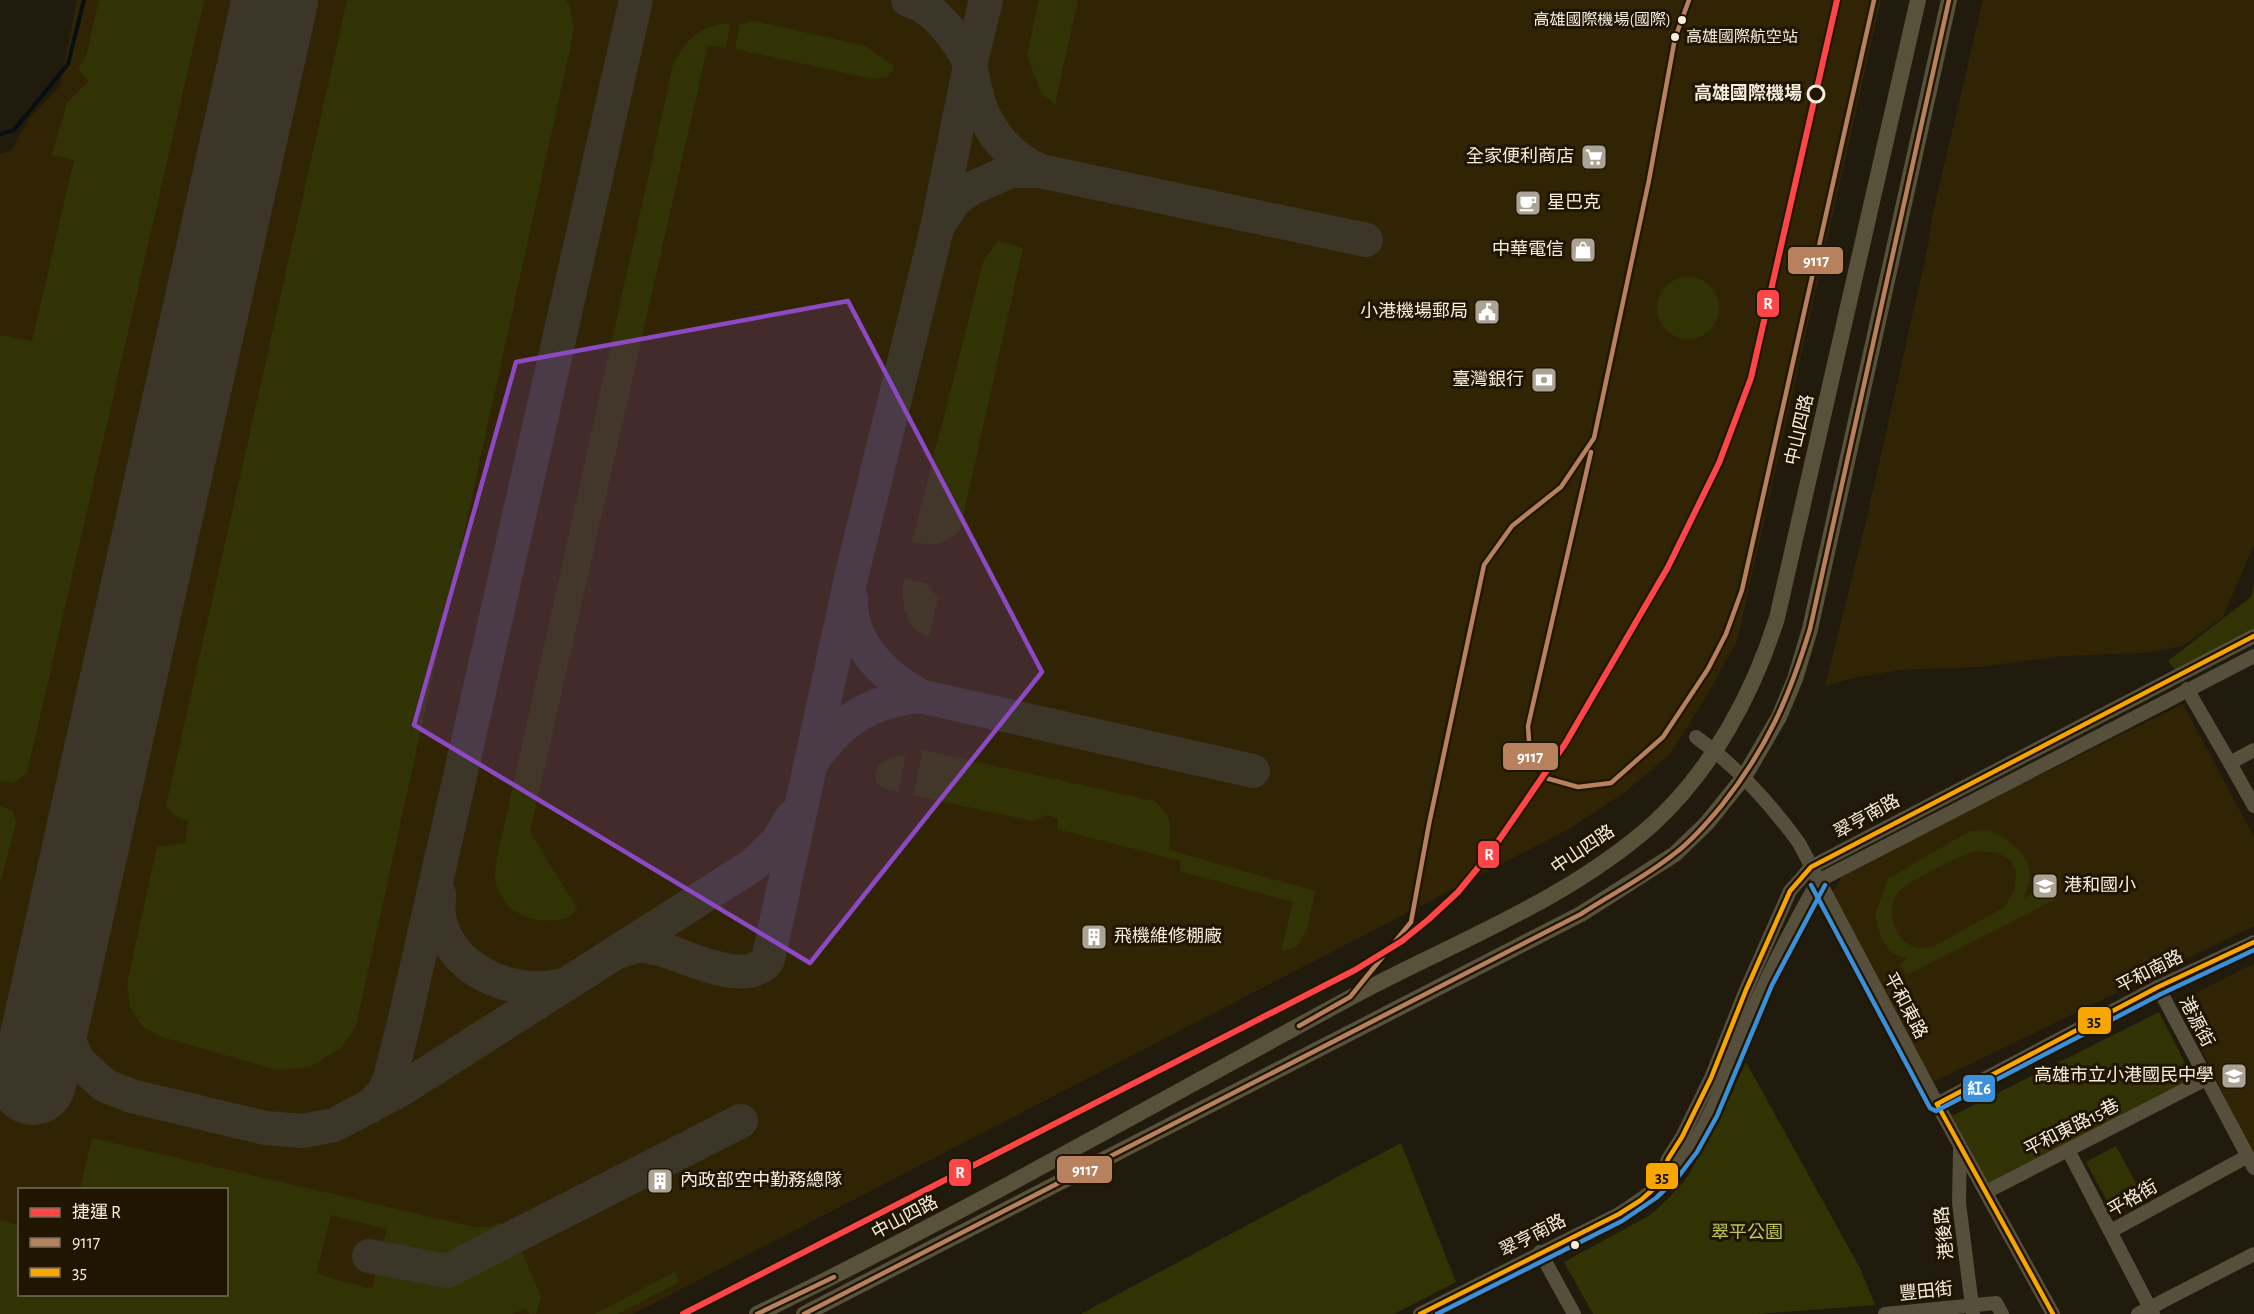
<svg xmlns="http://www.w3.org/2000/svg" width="2254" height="1314" font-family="'Alegreya Sans','Noto Sans TC',sans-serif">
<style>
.built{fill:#312405;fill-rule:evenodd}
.green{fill:#313305;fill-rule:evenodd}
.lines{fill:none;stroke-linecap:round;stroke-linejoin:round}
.stream{stroke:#070f13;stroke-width:4}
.taxiway{stroke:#3b3628;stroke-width:34}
.runway{stroke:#3b3628;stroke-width:86}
.minor{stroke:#554f3c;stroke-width:14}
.major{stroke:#59523b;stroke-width:16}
.bus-1-casing{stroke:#201500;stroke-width:9}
.bus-2-casing{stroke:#201500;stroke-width:9}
.bus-3-casing{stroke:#201500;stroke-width:9}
.bus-1{stroke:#b6815c;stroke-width:4.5}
.bus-2{stroke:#f7a600;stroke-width:4.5}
.bus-3{stroke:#3a90db;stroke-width:4.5}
.metro-1-casing{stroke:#201500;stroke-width:10}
.metro-1{stroke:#ff4646;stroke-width:6}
.marked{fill:#8d49c4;fill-opacity:0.2;stroke:#8d49c4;stroke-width:4.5;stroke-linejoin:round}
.bus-dot{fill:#f5eedf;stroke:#201500;stroke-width:2}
.stop-dot{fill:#201500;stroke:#f5eedf;stroke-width:3}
.labels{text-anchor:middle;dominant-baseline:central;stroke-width:6;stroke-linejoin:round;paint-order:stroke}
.bus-label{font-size:16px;fill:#f5eedf;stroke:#201500;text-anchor:end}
.stop-label{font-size:18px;font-weight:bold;fill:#f5eedf;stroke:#201500;text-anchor:end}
.poi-label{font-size:18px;fill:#f5eedf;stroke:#201500;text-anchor:end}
.street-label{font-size:18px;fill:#f5eedf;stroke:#201500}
.park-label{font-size:18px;fill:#bec856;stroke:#201500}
.line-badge{stroke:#201500;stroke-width:2}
.badge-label{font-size:16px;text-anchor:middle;font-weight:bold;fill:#fff}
.pale-badge-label{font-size:16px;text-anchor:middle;font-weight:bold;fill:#111}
</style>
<rect width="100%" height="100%" fill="#211b0e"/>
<g class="built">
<path d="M77 0H1881L1737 641 1706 697 1670 754 1624 793 1567 830 633 1314H0V154L11 151 28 120 60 86ZM20 1190H226V1294H20Z"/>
<polygon points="1983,0 2254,0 2254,545 2223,617 2182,646 2143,653 2063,656 1979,667 1898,670 1853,678 1825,686 1870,504 1929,241 1931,221"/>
<polygon points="2183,704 2254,837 2254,926 1933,1082 1828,899 1845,872"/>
<polygon points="2254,964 2254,1156 2178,1002"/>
</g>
<g class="green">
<polygon points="99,0 204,0 27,773 13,783 0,781 0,335 32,341 74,160 52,155 67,103 89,81 78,69 86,57"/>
<polygon points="347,0 565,0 570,7 574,30 356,1026 342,1047 310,1067 277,1070 162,1037 142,1026 130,1007 127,984 157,847 185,843 188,821 175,816 166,806"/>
<polygon points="1039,0 1078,0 1055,104 1041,93 1027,55"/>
<polygon points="754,21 865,46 894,66 889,76 873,79 735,49 740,24"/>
<path d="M730 23 726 48 708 45 530 832 578 910C573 913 568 918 562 919 532 926 498 910 495 877 495 871 496 864 497 858L673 65C687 39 699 26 730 23Z"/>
<path d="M998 241 1023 248 960 530C942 546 936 546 912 542L983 262Z"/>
<circle cx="1688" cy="308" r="31"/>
<path d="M904 578 925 583 938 597 929 637C903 629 901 601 904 578Z"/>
<polygon points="2254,585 2254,629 2177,672 2168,661 2251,597"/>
<path d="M923 750 1154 801C1175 818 1170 825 1169 850L1315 891 1307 929 1297 947 1281 951 1293 902 1180 871 1181 861 1057 829 1058 818 1046 815 1033 821 913 795Z"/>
<polygon points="906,754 898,792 886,789 877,784 875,777 878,766 890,758"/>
<polygon points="0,805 13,812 16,823 0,884"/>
<path d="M1989 830C2009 840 2031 854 2030 879 2029 885 2025 892 2024 898L2050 883 2056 899 1907 975 1900 964 1907 958 1894 954 1885 945 1878 929 1875 914 1888 879 1970 831ZM1983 851 1998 853 2010 860 2016 870 2015 888 2005 907 1933 947C1929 947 1923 948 1919 948 1892 943 1883 907 1902 888 1906 884 1963 854 1969 853 1973 851 1979 852 1983 851Z"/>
<polygon points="2159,1012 2194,1080 1990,1186 1952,1116"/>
<polygon points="1746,1062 1860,1268 1875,1305 1757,1314 1593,1314 1564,1262 1650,1215 1670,1197 1686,1179 1716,1127"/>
<polygon points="92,1138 474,1227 488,1227 500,1223 507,1230 444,1262 381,1250 387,1229 331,1215 316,1274 372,1289 377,1268 446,1280 515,1247 521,1250 541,1296 536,1314 529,1314 526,1308 512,1314 0,1314 0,1220 19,1225 20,1294 226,1294 226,1190 80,1189"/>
<polygon points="1401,1143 1456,1282 1394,1314 1081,1314"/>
<polygon points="2116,1146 2144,1198 2114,1214 2086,1162"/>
<polygon points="675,1272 679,1282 618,1314 595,1314"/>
</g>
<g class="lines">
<polyline class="stream" points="0,134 14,130 68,64 84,0"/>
<g class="taxiway">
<path d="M908 0C913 2 920 4 924 7 941 18 964 46 970 65 973 73 973 83 976 92 985 128 1006 155 1040 171"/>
<polyline points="940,223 955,200 970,189 1011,171 1040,171 1366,240"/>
<path d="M851 599C850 643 883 676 920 696"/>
<path d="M812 762C839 720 871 701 920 696L1253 771"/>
<path d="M439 894C439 902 438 910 439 917 449 971 515 998 563 985"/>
<path d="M617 952C625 950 636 945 644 946 677 948 742 992 768 960L851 578 937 228 970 65 986 0"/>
<polyline points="59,966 62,1025 78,1061 104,1085 131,1096 265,1128 303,1131 334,1125 402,1089 753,865 777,842 793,816"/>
<polyline points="369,1107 384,1092 390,1078 404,1023 636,0"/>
<polyline points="369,1256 447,1271 741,1121"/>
</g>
<polyline class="runway" points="33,1082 275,0"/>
<g class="minor">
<polyline points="2187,689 2230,763"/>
<path d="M1696 737C1736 766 1770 803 1799 843L1937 1104 2053 1314"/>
<polyline points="2254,750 2230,763 2254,806"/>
<polyline points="2158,987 2254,1168"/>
<polyline points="1937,1104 2158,987 2254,942"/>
<polyline points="1960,1149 1959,1203 1973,1314"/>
<polyline points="2068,1150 2153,1314"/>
<polyline points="1661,1179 1668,1159 1682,1137 1711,1078 1746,990 1790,891 1811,867 2254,636"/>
<polyline points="1986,1192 2206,1079"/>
<polyline points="2111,1231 2248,1156"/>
<polyline points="1540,1252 1574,1314"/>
<path d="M1420 1314 1619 1214C1640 1200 1663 1185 1679 1165 1712 1122 1729 1066 1750 1016 1770 970 1793 925 1818 881L2254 656"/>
<polyline points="1885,1314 1996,1303 2002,1314"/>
<polyline points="2138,1314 2254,1254"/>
</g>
<g class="major">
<path d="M757 1314C957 1217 1150 1106 1346 1000 1449 944 1566 902 1654 823 1713 768 1753 694 1777 618L1918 0"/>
<polyline points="804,1314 1581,914 1675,854 1707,823 1744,777 1779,717 1795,679 1810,629 1949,0"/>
</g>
<defs>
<g id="bus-1">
<polyline points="1591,452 1528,726 1530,756 1546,778 1578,787 1611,783 1663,737 1708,669 1726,634 1742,590 1874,0"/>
<polyline points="1299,1026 1350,997 1411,922 1429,824 1484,565 1512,526 1561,487 1594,438 1649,180 1675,38 1689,0"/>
<polyline points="757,1314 834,1277"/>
<path d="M804 1314 1581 914C1612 894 1645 877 1674 854 1692 841 1708 822 1722 805 1767 748 1789 698 1810 629L1949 0"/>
</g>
<g id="bus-2">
<polyline points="1937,1104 2158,987 2254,942"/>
<polyline points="1937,1104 2053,1314"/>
<polyline points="1420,1314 1619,1214 1641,1200 1659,1184 1668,1159 1682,1137 1711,1078 1746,990 1790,891 1811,867 2254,636"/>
</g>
<g id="bus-3">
<polyline points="1811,885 1930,1108 1936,1111 2161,994 2254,950"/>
<polyline points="1437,1314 1622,1221 1656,1198 1678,1177 1697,1152 1717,1116 1772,985 1825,885"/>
</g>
</defs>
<use href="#bus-1" class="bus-1-casing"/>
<use href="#bus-2" class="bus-2-casing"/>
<use href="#bus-3" class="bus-3-casing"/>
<use href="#bus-1" class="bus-1"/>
<use href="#bus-2" class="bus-2"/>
<use href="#bus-3" class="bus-3"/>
<defs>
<polyline id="metro-1" points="683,1314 1355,970 1402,941 1429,919 1458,892 1490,853 1565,744 1668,567 1719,463 1751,378 1837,0"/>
</defs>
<use href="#metro-1" class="metro-1-casing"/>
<use href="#metro-1" class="metro-1"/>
</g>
<path class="marked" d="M848 301 1042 672 810 963 414 725 516 362Z"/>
<defs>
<symbol id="supermarket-square" viewBox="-11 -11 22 22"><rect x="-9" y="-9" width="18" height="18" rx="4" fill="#aba496" stroke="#201500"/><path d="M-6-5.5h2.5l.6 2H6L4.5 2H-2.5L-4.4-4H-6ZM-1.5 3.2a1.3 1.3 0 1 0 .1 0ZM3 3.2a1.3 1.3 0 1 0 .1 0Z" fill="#fff"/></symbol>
<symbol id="cafe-square" viewBox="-11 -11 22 22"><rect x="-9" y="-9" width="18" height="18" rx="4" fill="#aba496" stroke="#201500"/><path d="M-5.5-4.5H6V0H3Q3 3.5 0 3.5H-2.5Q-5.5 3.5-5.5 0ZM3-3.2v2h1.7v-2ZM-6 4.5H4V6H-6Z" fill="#fff"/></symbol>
<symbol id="shop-square" viewBox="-11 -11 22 22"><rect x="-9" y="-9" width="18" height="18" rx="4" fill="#aba496" stroke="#201500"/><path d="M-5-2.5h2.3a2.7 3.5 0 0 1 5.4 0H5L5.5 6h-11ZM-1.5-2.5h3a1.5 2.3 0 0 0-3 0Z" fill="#fff"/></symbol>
<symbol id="civic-square" viewBox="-11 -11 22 22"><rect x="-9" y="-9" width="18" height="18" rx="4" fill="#aba496" stroke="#201500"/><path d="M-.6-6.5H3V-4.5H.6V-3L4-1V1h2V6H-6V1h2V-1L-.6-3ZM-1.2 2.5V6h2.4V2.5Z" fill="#fff"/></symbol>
<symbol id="bank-square" viewBox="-11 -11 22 22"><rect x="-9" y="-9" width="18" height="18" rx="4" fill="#aba496" stroke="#201500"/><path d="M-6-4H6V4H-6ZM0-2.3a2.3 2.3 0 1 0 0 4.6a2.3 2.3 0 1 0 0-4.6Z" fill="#fff"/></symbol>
<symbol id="school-square" viewBox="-11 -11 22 22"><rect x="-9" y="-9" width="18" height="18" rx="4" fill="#aba496" stroke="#201500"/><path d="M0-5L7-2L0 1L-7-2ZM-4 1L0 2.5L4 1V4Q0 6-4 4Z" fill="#fff"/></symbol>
<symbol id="building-square" viewBox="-11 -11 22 22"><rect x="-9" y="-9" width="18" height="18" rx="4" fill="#aba496" stroke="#201500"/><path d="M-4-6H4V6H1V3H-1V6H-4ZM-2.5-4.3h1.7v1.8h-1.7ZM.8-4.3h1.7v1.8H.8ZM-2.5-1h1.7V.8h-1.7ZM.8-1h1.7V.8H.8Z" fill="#fff"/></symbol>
</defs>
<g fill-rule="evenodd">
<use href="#supermarket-square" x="1579" y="142" width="30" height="30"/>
<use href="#cafe-square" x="1513" y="188" width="30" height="30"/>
<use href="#shop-square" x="1568" y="235" width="30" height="30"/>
<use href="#civic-square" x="1472" y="297" width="30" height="30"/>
<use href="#bank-square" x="1529" y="365" width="30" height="30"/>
<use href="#school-square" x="2030" y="871" width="30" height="30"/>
<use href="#building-square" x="1079" y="922" width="30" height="30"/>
<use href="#school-square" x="2219" y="1061" width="30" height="30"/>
<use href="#building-square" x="645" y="1166" width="30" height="30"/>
</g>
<g class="bus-dot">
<circle cx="1682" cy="20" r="5"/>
<circle cx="1675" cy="37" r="5"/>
<circle cx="1575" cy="1245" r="5"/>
</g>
<circle class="stop-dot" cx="1816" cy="94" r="8"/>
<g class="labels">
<g class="bus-label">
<text x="1671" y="20">高雄國際機場(國際)</text>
<text x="1686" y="37" text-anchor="start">高雄國際航空站</text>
</g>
<g class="stop-label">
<text x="1802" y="94">高雄國際機場</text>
</g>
<g class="poi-label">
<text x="1574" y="157">全家便利商店</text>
<text x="1547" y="203" text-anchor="start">星巴克</text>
<text x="1564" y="250">中華電信</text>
<text x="1468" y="312">小港機場郵局</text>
<text x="1524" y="380">臺灣銀行</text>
<text x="2064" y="886" text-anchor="start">港和國小</text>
<text x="1114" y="937" text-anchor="start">飛機維修棚廠</text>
<text x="2214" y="1076">高雄市立小港國民中學</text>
<text x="680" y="1181" text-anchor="start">內政部空中勤務總隊</text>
</g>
<g class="street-label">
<text transform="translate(1800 430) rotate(-77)">中山四路</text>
<text transform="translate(1867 817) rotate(-29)">翠亨南路</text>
<text transform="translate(1583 850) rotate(-34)">中山四路</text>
<text transform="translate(2150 972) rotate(-27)">平和南路</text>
<text transform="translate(1905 1006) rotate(62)">平和東路</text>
<text transform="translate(2196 1022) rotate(62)">港源街</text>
<text transform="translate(2072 1128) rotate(-27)">平和東路15巷</text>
<text transform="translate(2133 1199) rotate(-30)">平格街</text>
<text transform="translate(905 1218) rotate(-28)">中山四路</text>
<text transform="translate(1945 1233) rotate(-96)">港後路</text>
<text transform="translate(1533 1236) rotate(-27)">翠亨南路</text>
<text transform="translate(1926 1292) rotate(-6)">豐田街</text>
</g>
<g class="park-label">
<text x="1747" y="1233">翠平公園</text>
</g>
</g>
<g class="line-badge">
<rect x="1787" y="246" width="57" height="29" rx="6" fill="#b6815c"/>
<rect x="1756" y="289" width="24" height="29" rx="6" fill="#ff4646"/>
<rect x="1502" y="742" width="57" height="29" rx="6" fill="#b6815c"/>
<rect x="1477" y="840" width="23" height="29" rx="6" fill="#ff4646"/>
<rect x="2077" y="1006" width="35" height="29" rx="6" fill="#f7a600"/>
<rect x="1962" y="1074" width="34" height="29" rx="6" fill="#3a90db"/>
<rect x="1056" y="1155" width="57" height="29" rx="6" fill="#b6815c"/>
<rect x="948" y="1158" width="24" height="29" rx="6" fill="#ff4646"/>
<rect x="1645" y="1162" width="34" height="28" rx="6" fill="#f7a600"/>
</g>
<g class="badge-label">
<text x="1816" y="266">9117</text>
<text x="1768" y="309">R</text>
<text x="1530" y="762">9117</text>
<text x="1489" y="860">R</text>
<text x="1979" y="1094">紅6</text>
<text x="1085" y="1175">9117</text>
<text x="960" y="1178">R</text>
</g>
<g class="pale-badge-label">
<text x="2094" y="1026">35</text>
<text x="1662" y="1182">35</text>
</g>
<rect x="18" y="1188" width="210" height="108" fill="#201500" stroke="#756c59" stroke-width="1.5"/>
<rect x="30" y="1208" width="30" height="9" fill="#ff4646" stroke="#756c59" stroke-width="1.5"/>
<text x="72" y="1218" font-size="18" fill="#f5eedf">捷運 R</text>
<rect x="30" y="1238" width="30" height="9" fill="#b6815c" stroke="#756c59" stroke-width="1.5"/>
<text x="72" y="1248" font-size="18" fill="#f5eedf">9117</text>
<rect x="30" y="1268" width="30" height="9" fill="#f7a600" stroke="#756c59" stroke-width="1.5"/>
<text x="72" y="1278" font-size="18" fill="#f5eedf">35</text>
</svg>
